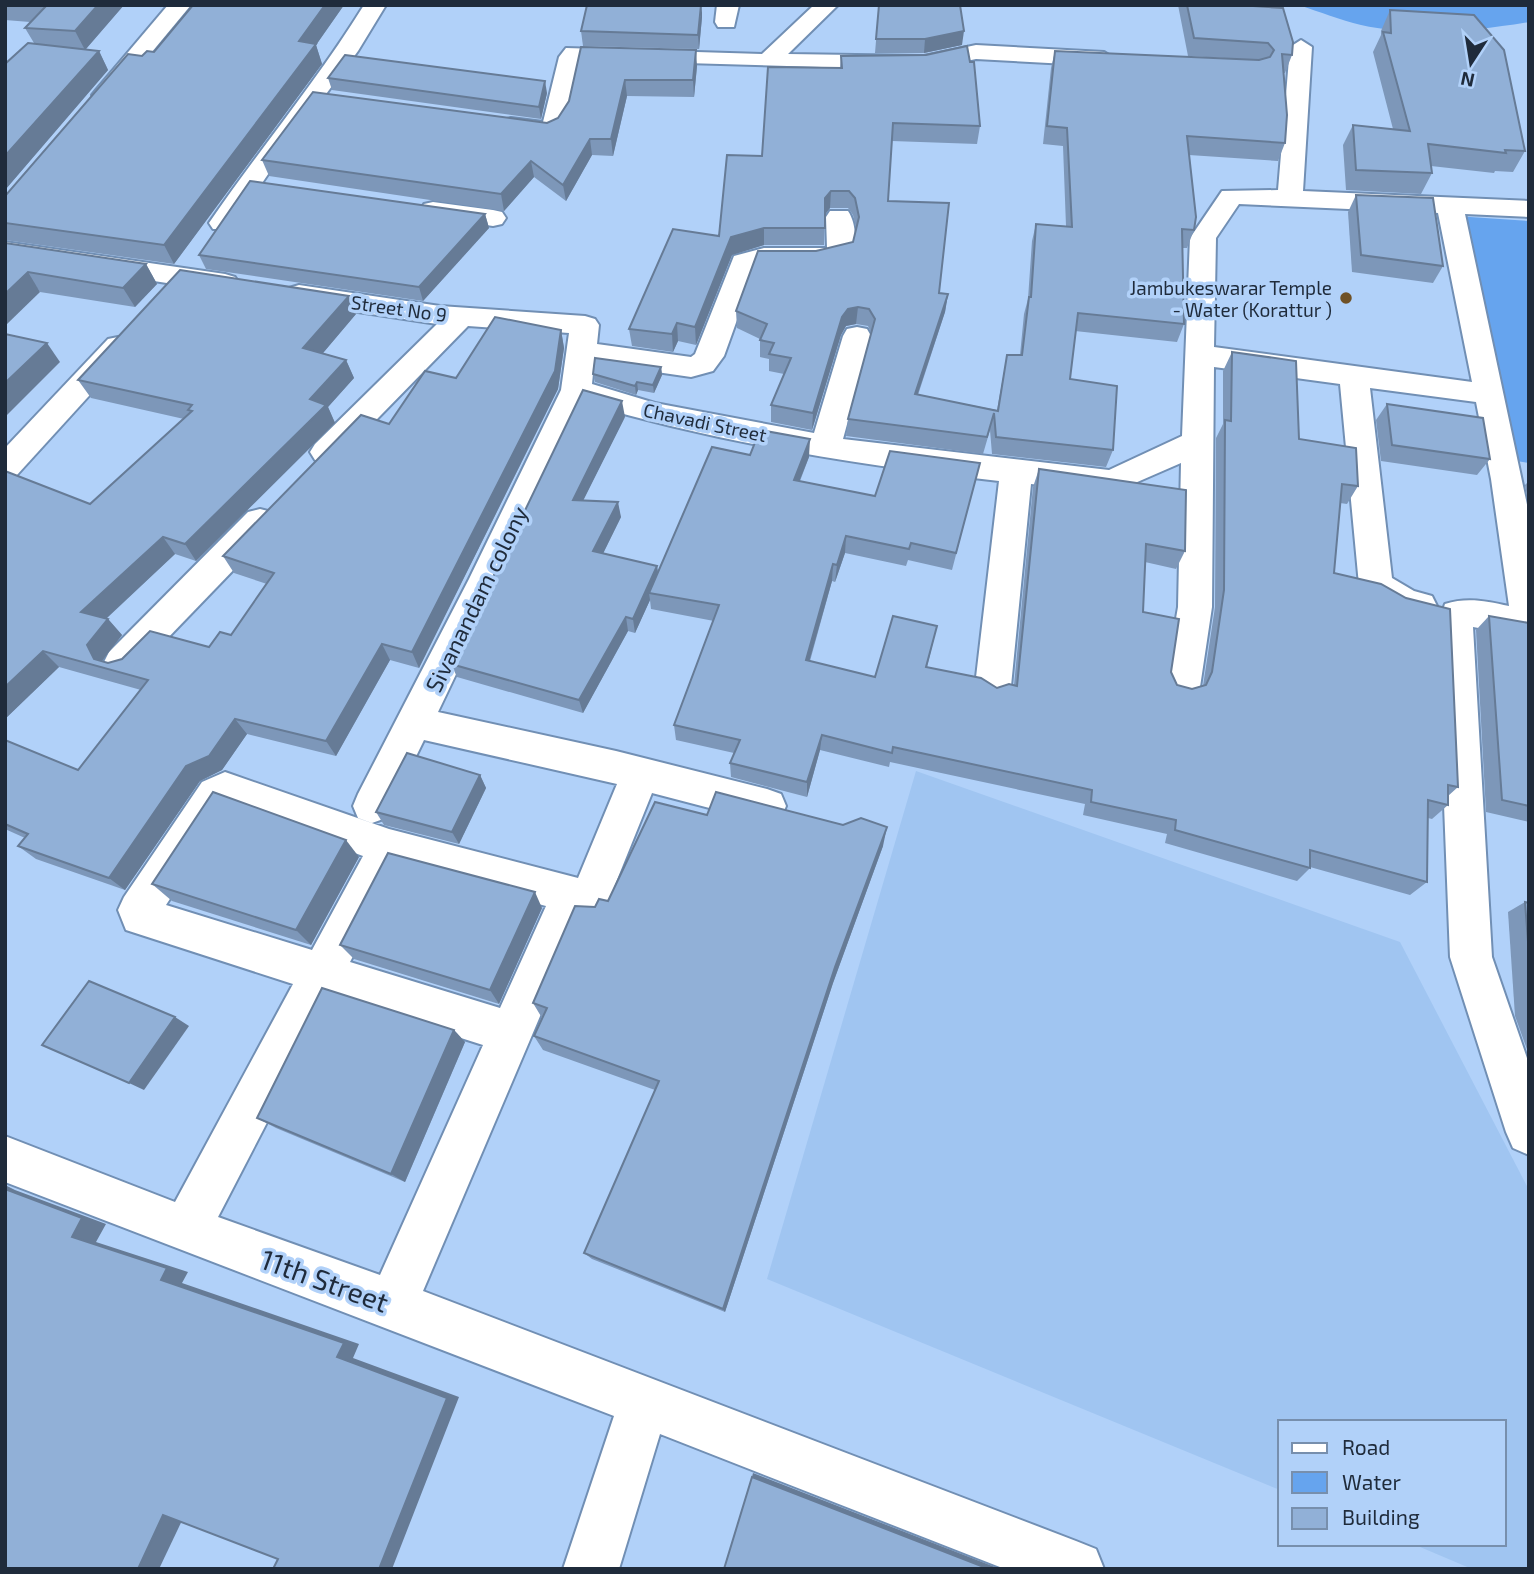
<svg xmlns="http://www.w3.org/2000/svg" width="1534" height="1574" font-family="'Exo 2',sans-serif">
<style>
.built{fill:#a0c5f1}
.water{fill:#66a4ee}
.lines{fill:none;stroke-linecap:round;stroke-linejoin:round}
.street-casing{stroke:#718fb4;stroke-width:4}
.street{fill:#fff;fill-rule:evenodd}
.wall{fill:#7d97b9}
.shaded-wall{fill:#667b96}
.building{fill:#91b0d7;stroke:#667b96;stroke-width:2}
.poi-dot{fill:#6f5126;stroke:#b1d1f9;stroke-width:2.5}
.labels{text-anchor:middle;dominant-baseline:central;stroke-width:7;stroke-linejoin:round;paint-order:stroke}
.far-poi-label{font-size:19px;fill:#1f2b3b;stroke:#b1d1f9;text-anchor:end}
.far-street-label{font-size:19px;fill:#1f2b3b;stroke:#b1d1f9}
.street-label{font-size:23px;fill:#1f2b3b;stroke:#b1d1f9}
.near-street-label{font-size:28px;fill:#1f2b3b;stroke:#b1d1f9}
</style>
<rect width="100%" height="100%" fill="#b1d1f9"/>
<polygon class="built" points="916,771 1400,942 1529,1190 1529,1569 1472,1569 1413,1544 1504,1544 1504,1422 1280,1422 1280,1490 767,1279"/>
<g class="water">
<path d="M1299 5H1529V22C1475 31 1415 37 1361 25 1340 20 1320 12 1299 5Z"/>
<polygon points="1455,216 1529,221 1529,463 1497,458"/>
</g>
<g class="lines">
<defs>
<g id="street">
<polygon points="168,5 191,5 112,100 96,100 92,95 96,90"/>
<path d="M364 5H386L358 51 283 152 231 229H213L209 223C259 150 317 81 364 5Z"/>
<polygon points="717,5 739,5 734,27 718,27 715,22"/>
<path d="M814 5H838L788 54 924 56 976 45 1104 52 1115 59 1104 66 976 59 924 70 581 60C577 75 571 128 558 135 549 141 513 133 502 130L499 125 502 120 511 118 543 122 559 57 566 48 762 54Z"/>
<path d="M1301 40 1312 47 1303 191 1529 201V217L1465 214 1529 514V637L1473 627 1492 957 1529 1064V1155L1513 1148 1506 1132 1450 957 1437 627 1445 604C1467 597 1486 601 1509 606L1491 479 1476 402 1370 388 1392 578 1414 591 1432 596 1437 606 1432 616C1408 623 1371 607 1359 585L1340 384 1214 367 1212 607 1200 687 1195 698 1182 702 1169 698 1164 687 1178 607 1181 463 1112 493 1031 484 1011 686 1006 696 993 701 980 696 975 686 999 481C859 465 720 443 585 403L438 712 616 751 767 789 781 794 786 806 781 818 767 823 652 793 602 917 588 923 581 920 423 1291 1076 1541 1096 1549 1104 1569H1005L660 1434 619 1569H563L614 1416 5 1182V1136L175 1202 293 984 126 930 118 910 124 897 202 782 225 772 389 829 578 878 617 784 424 740 386 818 372 823 358 818 353 806 358 794 469 579 561 390 569 333 468 326 337 460 326 463 315 460 310 452 315 444 437 324 299 303 289 300 285 294 289 288 299 285 440 306 585 316 595 319 599 325 597 344 691 357 695 354 734 256 764 248H827L826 217 830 211H848C857 224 857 246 849 259L815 266 764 264 756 267 724 356 713 371 691 377 594 363 592 384 655 403 814 433 843 336 847 329 857 327 867 329 871 336 843 439 1109 470 1182 436 1190 238 1222 191 1278 190 1290 47ZM1239 204 1438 213 1472 382 1214 347 1216 238ZM229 807 363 856 312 950 166 905ZM399 867 546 906 500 1008 350 962ZM332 997 483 1045 380 1275 218 1217Z"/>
<polygon points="433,202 493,210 502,212 506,218 502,224 493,226 424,216 420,210 424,204"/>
<polygon points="5,242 225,274 235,277 239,283 235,289 225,292 5,258"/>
<polygon points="118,337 128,339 133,346 128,353 16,476 5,479 5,448 108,339"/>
<polygon points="260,509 272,512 276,521 272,530 135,672 122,676 109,672 104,662 109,652 248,512"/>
</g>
</defs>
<use href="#street" class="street-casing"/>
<use href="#street" class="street"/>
</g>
<g class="wall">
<polygon points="5,5 124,5 86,49 99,51 108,70 5,190 5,64 34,43 25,28 30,22 5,20"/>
<polygon points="193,5 344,5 316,45 322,64 174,264 5,240 5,196 142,56 154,52"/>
<polygon points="879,5 962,45 924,53 875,53"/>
<polygon points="1178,5 1238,5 1292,55 1285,73 1283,73 1285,143 1278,161 1189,155 1194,230 1187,248 1182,248 1184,324 1177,342 1075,331 1070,379 1113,450 1106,467 992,454 990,430 983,454 846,436 848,419 871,333 868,326 856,324 846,326 841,335 812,430 771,422 771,405 784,374 769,371 769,359 760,357 760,339 737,328 736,311 816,251 853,242 856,228 853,215 848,208 830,208 825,214 824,245 764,245 732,255 696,345 678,341 673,352 632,346 629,329 719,236 762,156 840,68 841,56 980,126 977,144 892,141 888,201 939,293 948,294 945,312 918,395 997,410 1007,355 1020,355 1024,314 1028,299 1032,241 1036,224 1066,226 1063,146 1043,144 1051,68 1055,51 1243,59 1188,56"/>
<polygon points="1390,10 1525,151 1513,172 1495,171 1494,173 1431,166 1432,173 1421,194 1346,190 1343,145 1353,125 1393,129 1373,52 1381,35 1381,31"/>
<polygon points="702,17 699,49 583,46 581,31"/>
<polygon points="581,47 697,66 694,97 627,96 613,156 592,155 566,201 534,177 504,211 269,176 262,160 547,123 558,118 569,101"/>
<polygon points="328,78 547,93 541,119 332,90"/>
<polygon points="1356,195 1443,266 1433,283 1352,272 1348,212"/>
<polygon points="485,214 489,228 423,301 206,269 199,255"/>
<polygon points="5,243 146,264 157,284 135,307 40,292"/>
<polygon points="356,314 323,353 346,360 354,378 328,407 335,423 196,561 175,554 106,619 108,619 122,635 102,661 108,663 209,647 231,635 267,584 234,573 223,556 389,424 456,378 561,330 564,348 558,389 419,668 390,660 336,756 247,734 222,770 200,781 125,890 36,859 18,846 25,838 5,829 5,740 78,770 141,690 59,667 5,719 5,471 90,504 184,419 91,398 78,380"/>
<polygon points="1232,352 1299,439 1358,486 1347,504 1340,503 1334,573 1458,787 1448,796 1448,805 1432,819 1428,818 1427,882 1410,895 1310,867 1310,868 1297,881 1165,843 1167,834 1083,815 1085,804 890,762 889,767 820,750 807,797 731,777 730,763 734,753 676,740 674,725 714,621 651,609 650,600 635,633 628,631 583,713 457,677 451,664 625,417 583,500 621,517 603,553 657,566 658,572 750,455 809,457 800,481 875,496 980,463 952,570 908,560 906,566 845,553 835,582 832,581 810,661 875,677 937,626 927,667 997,688 1014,685 1033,487 1039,469 1185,551 1176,569 1145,562 1143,612 1177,685 1192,689 1203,686 1215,607 1216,438 1223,424 1223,371"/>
<polygon points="661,367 662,375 654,393 638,390 636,395 595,382 593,374"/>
<polygon points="1387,404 1490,459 1477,475 1381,461 1376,420"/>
<polygon points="1529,481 1529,508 1525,485"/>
<polygon points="1489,616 1529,623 1529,822 1486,812 1476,630"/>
<polygon points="480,775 486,788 459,844 384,825 376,812"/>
<polygon points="707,815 883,846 833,983 725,1312 592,1259 584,1253 655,1090 543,1050 534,1036 542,1018 533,1003 595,907 608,901"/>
<polygon points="359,857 311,945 172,901 152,884"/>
<polygon points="1525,902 1529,903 1529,1055 1515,1016 1508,912"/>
<polygon points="542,908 499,1004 354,959 340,945"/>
<polygon points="454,1030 465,1042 405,1182 276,1128 257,1118"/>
</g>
<g class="shaded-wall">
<polygon points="98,5 124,5 85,50 75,31"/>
<polygon points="325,5 344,5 316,45 322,64 174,264 164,245 299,41"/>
<polygon points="702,5 702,17 699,49 698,35"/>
<polygon points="964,31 962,45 924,53 925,39"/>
<polygon points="696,50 697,66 694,97 693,80"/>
<polygon points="99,51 108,70 5,190 5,156"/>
<polygon points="625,80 627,96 613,156 611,139"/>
<polygon points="545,81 547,93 541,119 539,107"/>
<polygon points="590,139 592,155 566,201 563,185"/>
<polygon points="531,161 534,177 504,211 501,194"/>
<polygon points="831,191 830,208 824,216 825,198"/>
<polygon points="485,214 489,228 423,301 419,287"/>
<polygon points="764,228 764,245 732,255 696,345 695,327 731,237"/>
<polygon points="146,264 157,284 135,307 123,288"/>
<polygon points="28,272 40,292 5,326 5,294"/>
<polygon points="948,294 945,312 912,411 915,394"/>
<polygon points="349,296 356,314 312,366 303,348"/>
<polygon points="858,307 856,324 846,326 841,335 812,430 813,413 842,317 848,309"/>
<polygon points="677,323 678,341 673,352 672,334"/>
<polygon points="561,330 564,348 558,389 419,668 412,652"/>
<polygon points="47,343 60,362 5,417 5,383"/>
<polygon points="346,360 354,378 328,407 335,423 196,561 185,544 310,399"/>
<polygon points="661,367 662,375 654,393 653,385"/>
<polygon points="637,382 638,390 636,395 635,386"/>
<polygon points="622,401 625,417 576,515 573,500"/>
<polygon points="810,439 809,457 793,497 794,480"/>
<polygon points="618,502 621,517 597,566 593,551"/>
<polygon points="846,536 845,553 835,582 837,565"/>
<polygon points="163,537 175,554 96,628 81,612"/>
<polygon points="833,564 832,581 805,676 806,660"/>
<polygon points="657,566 659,580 649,593 650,600 635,633 633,619"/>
<polygon points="626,617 628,631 583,713 579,700"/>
<polygon points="108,619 122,635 102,661 94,659 87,645"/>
<polygon points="382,644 390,660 336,756 326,741"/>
<polygon points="43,651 59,667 5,719 5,687"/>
<polygon points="235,719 247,734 222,770 200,781 125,890 109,878 186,766"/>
<polygon points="822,735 820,750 807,797 807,782"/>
<polygon points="480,775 486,788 459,844 452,832"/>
<polygon points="887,827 883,846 833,983 725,1312 723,1309 835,967"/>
<polygon points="346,840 359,857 311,945 296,930"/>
<polygon points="535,892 542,908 499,1004 490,990"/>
<polygon points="175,1017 189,1026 144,1090 129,1083"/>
<polygon points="454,1030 465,1042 405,1182 391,1174"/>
<polygon points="5,1185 15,1190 106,1224 96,1242 188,1272 182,1283 359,1344 353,1358 459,1397 392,1569 379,1569 337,1357 161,1280 72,1237 5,1189"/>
<polygon points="753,1473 1000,1569 989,1569 752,1477"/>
<polygon points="187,1510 159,1569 138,1569 163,1515"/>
</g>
<g class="building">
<polygon points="47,5 98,5 75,31 25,28"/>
<polygon points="193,5 325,5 299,41 316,44 164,245 5,223 5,196 128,54 142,56 147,51 154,52"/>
<polygon points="587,5 701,5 698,35 581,31"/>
<polygon points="879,5 960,5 964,31 925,39 876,39"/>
<polygon points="1187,5 1238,5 1283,8 1293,42 1292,55 1282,54 1287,115 1285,143 1187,136 1196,217 1194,230 1182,229 1184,324 1078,313 1070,379 1117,386 1113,450 996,437 994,413 987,437 848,419 875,319 869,309 858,307 848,309 842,317 813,413 771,405 791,358 769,354 774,343 760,340 767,324 736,311 758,251 816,251 853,242 859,217 855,198 849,191 831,191 825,198 825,228 764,228 731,237 695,327 677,323 672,334 629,329 673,229 719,236 727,155 762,156 768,67 842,68 841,56 926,55 967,46 970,62 974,62 980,126 893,123 888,201 949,203 939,293 948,294 915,394 998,411 1007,355 1022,355 1029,297 1031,297 1036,224 1072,227 1067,128 1047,126 1055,51 1259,60 1270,57 1274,50 1268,43 1194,38"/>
<polygon points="1390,10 1474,15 1504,50 1525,151 1505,150 1506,153 1428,144 1432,173 1356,170 1353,125 1410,131 1383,32 1391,33"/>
<polygon points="28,43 99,51 5,156 5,64"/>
<polygon points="581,47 696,50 693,80 625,80 611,139 590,139 563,185 531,161 501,194 262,160 313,92 547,123 558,118 569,101"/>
<polygon points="345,55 545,81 539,107 328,78"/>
<polygon points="250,181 485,214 419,287 199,255"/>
<polygon points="1356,195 1433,198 1443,266 1361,255"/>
<polygon points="5,243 146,264 123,288 28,272 5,294"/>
<polygon points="180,270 349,296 303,348 346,360 310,399 326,405 185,544 163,537 81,612 108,619 87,645 94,659 108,663 122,659 150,631 209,647 220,632 231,635 274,573 223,556 361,415 389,424 425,371 456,378 495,317 561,330 555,371 412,652 382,644 326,741 235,719 209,756 186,766 109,878 18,846 28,834 5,824 5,740 78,770 148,680 43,651 5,687 5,471 90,504 192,411 188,410 192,405 78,380"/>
<polygon points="5,334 47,343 5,383"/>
<polygon points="1232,352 1296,361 1299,439 1356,448 1358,486 1342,484 1334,573 1381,584 1406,598 1450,609 1458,787 1448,785 1448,805 1428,800 1427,882 1310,850 1310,868 1175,830 1176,820 1091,802 1092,790 893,747 892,753 822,735 807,782 730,763 740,740 674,725 719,605 649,593 712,447 750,455 760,430 810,439 794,480 875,496 890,451 980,463 956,553 911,543 909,549 846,536 837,565 833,564 806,660 875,677 893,616 937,626 926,667 981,678 997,688 1009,684 1017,686 1039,469 1186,490 1185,551 1146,544 1143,612 1179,619 1171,672 1177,685 1192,689 1206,685 1212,672 1224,590 1225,420 1231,421"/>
<polygon points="595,358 661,367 653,385 637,382 635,386 593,374"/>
<polygon points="583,390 622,401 573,500 618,502 593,551 657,566 633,619 626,617 579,700 451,664"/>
<polygon points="1387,404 1483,418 1490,459 1392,445"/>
<polygon points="1489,616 1529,623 1529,806 1502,800"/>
<polygon points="407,753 480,775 452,832 376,812"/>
<polygon points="213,792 346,840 296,930 152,884"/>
<polygon points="716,792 843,825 861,818 887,827 835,967 723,1309 584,1253 659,1081 534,1036 547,1008 533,1003 575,906 595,907 599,899 608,901 655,802 707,815"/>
<polygon points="388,853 535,892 490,990 340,945"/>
<polygon points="1525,902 1529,903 1529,955"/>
<polygon points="89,981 175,1017 129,1083 42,1045"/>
<polygon points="322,988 454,1030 391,1174 257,1118"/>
<polygon points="5,1189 82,1218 72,1237 167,1268 161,1280 344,1343 337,1357 447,1398 379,1569 273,1569 278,1559 163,1515 138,1569 5,1569"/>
<polygon points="752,1477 989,1569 724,1569"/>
</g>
<circle class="poi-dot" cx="1346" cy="298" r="7"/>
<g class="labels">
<g class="far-poi-label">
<text x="1332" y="287">Jambukeswarar Temple<tspan x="1332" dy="22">- Water (Korattur )</tspan></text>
</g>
<g class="far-street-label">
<text transform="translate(399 308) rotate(8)">Street No 9</text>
<text transform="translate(705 422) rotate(12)">Chavadi Street</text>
</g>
<g class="street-label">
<text transform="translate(476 599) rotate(-64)">Sivanandam colony</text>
</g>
<g class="near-street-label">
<text transform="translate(325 1280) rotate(20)">11th Street</text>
</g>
</g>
<rect width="1534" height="1574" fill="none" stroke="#1f2b3b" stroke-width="14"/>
<rect x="1278" y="1420" width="228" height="126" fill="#b1d1f9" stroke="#778fad" stroke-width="2"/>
<rect x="1292" y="1443" width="35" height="10" fill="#ffffff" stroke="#778fad" stroke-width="2"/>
<text x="1342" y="1455" font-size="21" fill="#1f2b3b">Road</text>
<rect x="1292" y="1472" width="35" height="21" fill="#66a4ee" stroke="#778fad" stroke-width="2"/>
<text x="1342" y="1490" font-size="21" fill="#1f2b3b">Water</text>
<rect x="1292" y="1508" width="35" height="21" fill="#91b0d7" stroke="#778fad" stroke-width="2"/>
<text x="1342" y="1525" font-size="21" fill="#1f2b3b">Building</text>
<g transform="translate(1471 63) rotate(192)" stroke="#b1d1f9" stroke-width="5" paint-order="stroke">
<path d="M0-5L12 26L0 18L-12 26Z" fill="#1f2b3b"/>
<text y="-10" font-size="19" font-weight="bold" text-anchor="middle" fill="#1f2b3b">N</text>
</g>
</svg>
